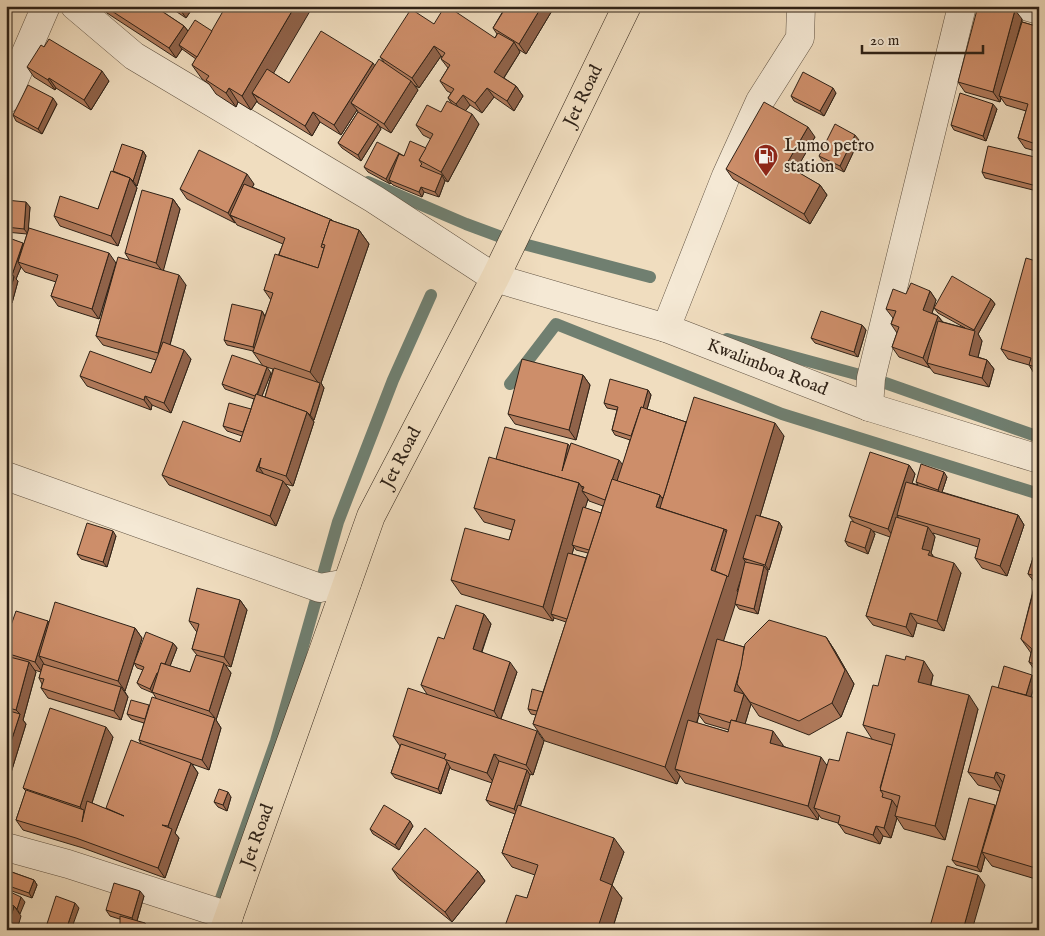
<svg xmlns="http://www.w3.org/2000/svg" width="1045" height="936" font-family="'IM FELL English',serif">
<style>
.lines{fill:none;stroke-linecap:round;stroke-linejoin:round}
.stream{stroke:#707f70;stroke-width:12}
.minor-casing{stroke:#5f5141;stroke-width:29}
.major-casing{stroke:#2f2217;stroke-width:29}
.minor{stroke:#f5e9d5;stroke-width:28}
.major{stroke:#f0ddbf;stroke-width:28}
.wall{fill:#b07a5b;stroke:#2f2217;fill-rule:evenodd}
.shaded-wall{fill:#90634a;stroke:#2f2217}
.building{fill:#cd8e6a;stroke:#2f2217}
.labels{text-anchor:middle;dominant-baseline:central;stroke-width:4;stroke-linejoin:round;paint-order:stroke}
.street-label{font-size:18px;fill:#2f2217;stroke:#f5e9d5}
.poi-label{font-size:18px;fill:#2f2217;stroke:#f5e9d5;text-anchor:start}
</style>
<rect width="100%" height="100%" fill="#f0ddbf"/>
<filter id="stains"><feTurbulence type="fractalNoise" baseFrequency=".004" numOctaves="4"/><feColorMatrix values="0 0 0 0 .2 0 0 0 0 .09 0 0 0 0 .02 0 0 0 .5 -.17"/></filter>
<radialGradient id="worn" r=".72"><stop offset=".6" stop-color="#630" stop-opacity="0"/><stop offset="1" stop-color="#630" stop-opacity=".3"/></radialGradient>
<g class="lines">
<g class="stream">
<polyline points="368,182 466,224 512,241 650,277"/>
<polyline points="727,339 871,378 1039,437"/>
<polyline points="510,384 556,324 782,414 1039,494"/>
<polyline points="210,930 276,741 338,522 393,380 431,295"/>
</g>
<defs>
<g id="minor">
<path id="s1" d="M75 6 134 56 374 199 495 278 666 328 869 407 1039 459"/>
<polyline points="1025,6 1039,10"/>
<polyline points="6,99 46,6"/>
<polyline points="666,328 726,176 760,101 800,38 801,6"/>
<polyline points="869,407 871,378 962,6"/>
<polyline points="6,476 320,588 347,583"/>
<polyline points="6,847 68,864 229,916"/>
</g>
<g id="major">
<path id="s2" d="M224 930 371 516 495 278 627 6"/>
</g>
</defs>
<use href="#minor" class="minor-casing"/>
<use href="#major" class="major-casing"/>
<use href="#minor" class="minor"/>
<use href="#major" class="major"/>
</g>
<g class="wall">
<polygon points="102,6 154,6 184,26 188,31 273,73 289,83 375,66 384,62 380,57 434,24 495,38 497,34 493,28 503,11 496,6 551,6 553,9 526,54 518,49 520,52 504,78 516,86 523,96 514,111 494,97 482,113 470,105 465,111 479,124 448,182 444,180 445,181 439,197 424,192 422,197 393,185 391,183 390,184 368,172 364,167 399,153 404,156 426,148 431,139 423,135 416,125 441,112 452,104 448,98 451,93 447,91 440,81 448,68 441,59 442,57 441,56 419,88 414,85 418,90 391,133 379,126 381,129 361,161 342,148 338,143 358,112 357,110 341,135 320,122 312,136 258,103 257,101 251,110 238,102 236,107 216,94 209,84 202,79 192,65 196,59 182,49 176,58 107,13"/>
<polygon points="168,6 194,6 186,18"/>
<polygon points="1022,19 1022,22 1039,27 1039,152 1025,148 1018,138 1026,111 1006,105 1001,98 1000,102 965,92 958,82"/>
<polygon points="27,67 109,81 91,110 56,88 55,90 34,77"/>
<polygon points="836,93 824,116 794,101 791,96"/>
<polygon points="57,104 42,134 16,121 13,115"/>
<polygon points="997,109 986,141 954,130 951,125"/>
<polygon points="815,137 795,171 820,185 827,195 810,224 733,179 726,169"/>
<polygon points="859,140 844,172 823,162 819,156"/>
<polygon points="143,151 146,156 137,186 135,185 137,188 118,246 60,226 54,216 98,209 113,171"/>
<polygon points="1039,158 1037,191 985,178 982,172"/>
<polygon points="254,184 252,187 332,220 333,221 359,230 369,244 321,383 324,388 314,420 313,420 314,422 293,486 285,484 290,490 276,526 169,485 162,475 240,442 242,436 227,431 223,426 251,409 254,399 225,389 222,384 271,373 262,396 265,397 273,369 263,366 253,352 253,351 227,345 224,340 262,311 265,316 271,300 264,290 283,244 237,225 235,222 235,223 187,199 180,189"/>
<polygon points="173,199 180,209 163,270 186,285 170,345 191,359 171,413 152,405 151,410 87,386 80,376 151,373 156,360 103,345 96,336 116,264 99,319 58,306 51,296 56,282 25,272 21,267 16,279 18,281 12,303 6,302 6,237 24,244 27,234 6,232 6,200 30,207 28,229 116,263 130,261 125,253"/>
<polygon points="1039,262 1039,376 1035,375 1029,365 1008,359 1001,349"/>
<polygon points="930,291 936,300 932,313 938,316 943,322 965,328 938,313 934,308 991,299 995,304 978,334 982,341 978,357 987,360 994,369 989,387 934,373 930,368 899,357 892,347 897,333 891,324 893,318 886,309 906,294"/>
<polygon points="862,325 866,330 858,357 815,343 811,338"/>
<polygon points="583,375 590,385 576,440 515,424 508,414"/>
<path d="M648 390 651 395 647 409 686 422 784 436 760 516 779 522 782 527 769 570H767L768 571 758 614 739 609 735 603 723 641 744 647 826 637 835 651 854 684 841 717 809 735 759 716 751 704 745 724 783 745V746L827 765 839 761 872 739 863 725 878 686 933 675 931 685 978 709 945 840 904 829 897 818 891 838 883 836 880 844 845 833 838 823 821 818 819 815 818 820 685 783 680 776 677 784 545 741 533 724 536 715 531 714 528 709 543 692 566 622 554 618 553 621 461 594 451 580 509 540 512 530 484 522 474 508 496 459 570 447 623 465 630 440 615 435 612 430 617 410 607 408 604 403ZM588 499 589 501 603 506 601 513 585 508ZM574 547 576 550 588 553 586 558 572 554ZM699 715 705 723 729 730 728 732 697 723Z"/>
<polygon points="909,465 915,474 912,483 918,485 916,482 947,477 942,492 1018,515 1024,525 1007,576 982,568 975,558 978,547 933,533 935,537 931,553 934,557 961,573 944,631 917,623 913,637 873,625 866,616 890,537 873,531 875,534 868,554 848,546 845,541 854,522 849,516"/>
<polygon points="116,536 107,567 81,559 77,554"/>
<polygon points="1039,539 1039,676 1029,662 1031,653 1021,639 1035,583 1028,574"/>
<polygon points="240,600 247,610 231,667 225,665 231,673 216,720 221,728 209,770 192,764 198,773 175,833 179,838 165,878 83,848 23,830 16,820 26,791 23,788 113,737 92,803 106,809 141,744 139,740 144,723 131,719 127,714 149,706 156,698 153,693 141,688 137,683 143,670 137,668 134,663 173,643 177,648 170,666 190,672 197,655 192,649 197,632 196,631 189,621"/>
<polygon points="484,614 491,624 482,652 517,672 501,719 544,741 533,775 530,774 530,775 520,806 624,852 612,885 622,898 612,930 508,930 505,926 527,898 535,875 512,867 502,853 515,814 490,805 486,800 492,783 451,769 450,767 441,794 395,778 391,773 400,746 393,736 427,694 421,685 444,639"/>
<polygon points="48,621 49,623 135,628 142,638 125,691 124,690 128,697 121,720 48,698 41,688 42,684 39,678 41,672 34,670 36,672 23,720 26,724 6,789 6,627 10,628"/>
<polygon points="1036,680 1031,697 1039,699 1039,880 992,866 985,857 981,872 956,865 952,860 996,806 1000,791 978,785 968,772 998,688"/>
<polygon points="231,797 227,811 218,807 214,802"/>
<polygon points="413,826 399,850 373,834 370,829"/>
<polygon points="392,869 478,871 485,881 452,922 399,879"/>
<polygon points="6,870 34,880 37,885 32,898 6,889"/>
<polygon points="144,896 137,921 148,928 110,916 106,910"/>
</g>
<g class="shaded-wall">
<polygon points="180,6 194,6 186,18 179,8"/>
<polygon points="295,6 313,6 259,98 252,93 257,101 251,110 242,96"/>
<polygon points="542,6 551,6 553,9 526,54 519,44"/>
<polygon points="1015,10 1022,19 1001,96 999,96 1001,98 1000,102 993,92"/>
<polygon points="184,26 191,35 179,45 182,49 176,58 169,48"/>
<polygon points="514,42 520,52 501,82 494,72"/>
<polygon points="434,46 441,56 419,88 412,78"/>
<polygon points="373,63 380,73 351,103 357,110 341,135 334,125"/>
<polygon points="102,71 109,81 91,110 84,100"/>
<polygon points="49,78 56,88 55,90 48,80"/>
<polygon points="411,81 418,90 391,133 384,124"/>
<polygon points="516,86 523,96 514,111 507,101"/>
<polygon points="229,88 238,102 236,107 226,93"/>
<polygon points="487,88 494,97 482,113 475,103"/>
<polygon points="833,88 836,93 824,116 820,111"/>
<polygon points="463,95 470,105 463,114 456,104"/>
<polygon points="53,98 57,104 42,134 38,129"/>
<polygon points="993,104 997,109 986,141 983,136"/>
<polygon points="313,112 320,122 312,136 305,126"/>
<polygon points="472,114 479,124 448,182 441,172"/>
<polygon points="378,124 381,129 361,161 358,155"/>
<polygon points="808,127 815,137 793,175 786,165"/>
<polygon points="855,135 859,140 844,172 840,166"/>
<polygon points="143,151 146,156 137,186 133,181"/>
<polygon points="399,153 402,158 389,180 391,183 390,184 386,179"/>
<polygon points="1039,164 1039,184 1037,191 1033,185"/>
<polygon points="247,174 254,184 237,218 230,215 235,222 235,223 228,213"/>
<polygon points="442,175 445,181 439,197 435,192"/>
<polygon points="130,178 137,188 118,246 111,236"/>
<polygon points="820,185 827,195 810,224 804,214"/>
<polygon points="421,187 424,192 422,197 419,192"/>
<polygon points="173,199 180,209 163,272 156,263"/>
<polygon points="26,202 30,207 28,234 24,229"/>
<polygon points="359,230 369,244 321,383 324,388 314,420 310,415 320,385 310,372"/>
<polygon points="23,243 18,262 21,267 16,279 18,281 12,303 8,298 14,277 12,275"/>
<polygon points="109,253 116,263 99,319 92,309"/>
<polygon points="179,275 186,285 165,363 158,353"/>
<polygon points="930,291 936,300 930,320 923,310"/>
<polygon points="991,299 995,304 978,334 982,341 976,365 969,355 974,330"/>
<polygon points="8,303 11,308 6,327 6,308"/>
<polygon points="262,311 265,317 257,352 253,347"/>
<polygon points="938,316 945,326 927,363 930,368 923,358"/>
<polygon points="862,325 866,330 858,357 854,352"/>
<polygon points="184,350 191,359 171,413 164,403"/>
<polygon points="987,360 994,369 989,387 982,378"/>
<polygon points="267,367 271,373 260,401 257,396"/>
<polygon points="583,375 590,385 576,440 569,430"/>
<polygon points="648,390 651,395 638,442 634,437"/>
<polygon points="145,396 152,405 151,410 144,400"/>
<polygon points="307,412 314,422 293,486 286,476"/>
<polygon points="775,423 784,436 747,560 743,558 746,563 737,591 739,593 700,714 698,713 699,715 681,771 675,769 680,776 677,784 665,767 711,570 724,529 736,546"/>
<polygon points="568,444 575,454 562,471"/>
<polygon points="261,458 259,467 265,476 256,471"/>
<polygon points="619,460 626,469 605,500"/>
<polygon points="909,465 915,474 902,516 897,515 900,520 894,538 888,529"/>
<polygon points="944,472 947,477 941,495 938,490"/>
<polygon points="283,481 290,490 276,526 270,516"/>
<polygon points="579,483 585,492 582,491 588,499 574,545 572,545 574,547 555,615 551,614 554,618 553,621 543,607"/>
<polygon points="660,495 672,512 656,507"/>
<polygon points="1018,515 1024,525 1007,576 1000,566"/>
<polygon points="779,522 782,527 769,570 765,565"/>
<polygon points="928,527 935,537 931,553 936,561 935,565 922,549"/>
<polygon points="871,529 875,534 868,554 865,548"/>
<polygon points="113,531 116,536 107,567 103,562"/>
<polygon points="954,563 961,573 944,631 937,621"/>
<polygon points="764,566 768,571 758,614 754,609"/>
<polygon points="240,600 247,610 231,667 224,657"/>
<polygon points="910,613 917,623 913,637 906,627"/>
<polygon points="484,614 491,624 479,659 473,649"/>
<polygon points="48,621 55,631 39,656 44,664 42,672 35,662"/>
<polygon points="135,628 142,638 125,691 118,681"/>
<polygon points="826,637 835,651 854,684 841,717 832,703"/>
<polygon points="173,643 177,648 165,679 161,674"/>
<polygon points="746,648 753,657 741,701 734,691"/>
<polygon points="924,661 933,675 928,695 918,682"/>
<polygon points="29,662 36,672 23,720 26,724 6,789 6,757 20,714 16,710"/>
<polygon points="510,662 517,672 500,721 494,711"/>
<polygon points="224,663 231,673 216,720 221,728 209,770 202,760 215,718 209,711"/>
<polygon points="157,673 161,678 153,693 150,689"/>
<polygon points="1032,675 1036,680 1028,707 1024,702"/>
<polygon points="121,687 128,697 121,720 114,711"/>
<polygon points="744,694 751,704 742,734 735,724"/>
<polygon points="969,695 978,709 945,840 935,826"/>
<polygon points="106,727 113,737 88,815 84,812 80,807"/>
<polygon points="537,731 544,741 533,775 526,765"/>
<polygon points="773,731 783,745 780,757 770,743"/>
<polygon points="494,754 501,764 494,783 487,773"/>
<polygon points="821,757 831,771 814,808 819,815 818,820 808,806"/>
<polygon points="447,762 450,767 441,794 438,789"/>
<polygon points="191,763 198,773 175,833 179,838 165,878 158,868 171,831 168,826"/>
<polygon points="527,770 530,775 518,814 514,809"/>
<polygon points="996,772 1005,786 1003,792 994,778"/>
<polygon points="228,792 231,797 227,811 223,805"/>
<polygon points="892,800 899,810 895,816 897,818 891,838 884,828"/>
<polygon points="995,805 999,810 982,852 985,857 981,872 977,867"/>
<polygon points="410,821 413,826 399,850 395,845"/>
<polygon points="876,826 883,836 880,844 873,835"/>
<polygon points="614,838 624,852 612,885 622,898 612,930 597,930 600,880"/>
<polygon points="478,871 485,881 452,922 445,912"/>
<polygon points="978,875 985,885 972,930 963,930"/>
<polygon points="34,880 37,885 32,898 29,893"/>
<polygon points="140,891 144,896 136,924 132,918"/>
<polygon points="21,897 25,902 20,914 17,909"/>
<polygon points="75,903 79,908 71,930 66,930"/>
<polygon points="14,906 21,916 17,930 7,930"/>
<polygon points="145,923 148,928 149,930 145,930"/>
</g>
<g class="building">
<polygon points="104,6 154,6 184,26 169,48"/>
<polygon points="226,6 295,6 242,96 229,88 226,93 206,80 209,76 192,65"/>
<polygon points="445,6 447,6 495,38 498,33 514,42 494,72 516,86 507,101 487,88 475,103 463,95 456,104 448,98 454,89 440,81 450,65 441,59 445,53 434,46 412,78 380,57 411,9 434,24"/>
<polygon points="505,6 542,6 519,44 493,28 506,7"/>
<polygon points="978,6 1004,6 1015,10 993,92 958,82"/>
<polygon points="195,20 212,31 197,57 179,45"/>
<polygon points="1022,22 1039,27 1039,145 1018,138 1028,104 999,96"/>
<polygon points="321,31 373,63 334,125 313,112 305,126 252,93 267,69 289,83"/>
<polygon points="49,39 102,71 84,100 49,78 48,80 27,67 41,45 44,47"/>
<polygon points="379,59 411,81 384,124 351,103"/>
<polygon points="803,72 833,88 820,111 791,96"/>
<polygon points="28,85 53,98 38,129 13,115"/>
<polygon points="960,93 993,104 983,136 951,125"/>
<polygon points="447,101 472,114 441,172 419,160 433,134 416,125 427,105 441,112"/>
<polygon points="764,102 808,127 786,165 820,185 804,214 726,169"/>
<polygon points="358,112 378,124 358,155 338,143"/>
<polygon points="835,124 855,135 840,166 819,156"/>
<polygon points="410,141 426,148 419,160 422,164 420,166 442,175 435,192 421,187 419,192 389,180 399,154 404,156"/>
<polygon points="377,142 399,153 386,179 364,167"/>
<polygon points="122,144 143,151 133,181 130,178 113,171"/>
<polygon points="988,146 1039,158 1039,164 1033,185 982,172"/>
<polygon points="199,150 247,174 228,213 180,189"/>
<polygon points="111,171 130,178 111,236 54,216 60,196 98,209"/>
<polygon points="244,184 332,220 332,221 330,220 321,247 324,248 318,268 279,255 285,238 230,215"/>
<polygon points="142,190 173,199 156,263 125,253"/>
<polygon points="6,200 26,202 24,229 6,227"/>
<polygon points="330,220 359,230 310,372 253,352 273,293 264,290 275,254 318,268 325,245 322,244"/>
<polygon points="29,228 109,253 92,309 51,296 58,275 18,262"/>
<polygon points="6,237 23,243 12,275 6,273"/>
<polygon points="118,257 179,275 158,353 96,336"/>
<polygon points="1026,258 1039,262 1039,368 1029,365 1031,358 1001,349"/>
<polygon points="6,274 14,276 8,298 6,298"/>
<polygon points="952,276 991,299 974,330 934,308"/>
<polygon points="911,283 930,291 923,310 938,316 923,358 892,347 899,327 891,324 896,311 886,309 893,289 906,294"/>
<polygon points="232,304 262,311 253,347 224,340"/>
<polygon points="821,311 862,325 854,352 811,338"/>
<polygon points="938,321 975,331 969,355 987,360 982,378 927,363"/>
<polygon points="163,342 184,350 164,403 145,396 144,400 80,376 90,351 151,373"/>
<polygon points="232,355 267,367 257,394 256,394 255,396 222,384"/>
<polygon points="522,359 583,375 569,430 508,414"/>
<polygon points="274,368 320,383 310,415 307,412 265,397"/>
<polygon points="610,379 648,390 643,408 641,407 631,436 612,430 618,407 604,403"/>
<polygon points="256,394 307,412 286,476 259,467 261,458 256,471 283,481 270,516 162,475 183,421 240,442"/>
<polygon points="694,397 775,423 728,577 727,576 715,571 727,530 660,508"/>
<polygon points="229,403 251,409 243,432 223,426"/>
<polygon points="641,407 686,422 663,498 661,497 660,495 617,481"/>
<polygon points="505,427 568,444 562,471 571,443 619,460 605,500 582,491 584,487 581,486 579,483 496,459"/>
<polygon points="870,452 909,465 888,529 849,516"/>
<polygon points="489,457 579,483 543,607 451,580 465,528 509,540 515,520 474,508"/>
<polygon points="921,464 944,472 938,490 916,482"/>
<polygon points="612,479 660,495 656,507 724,529 711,570 727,576 665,767 533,724"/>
<polygon points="906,482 1018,515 1000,566 975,558 980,539 897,515"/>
<polygon points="583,507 601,513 589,550 572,545"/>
<polygon points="756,515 779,522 765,565 743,558"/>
<polygon points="896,517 928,527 922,549 930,551 928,555 954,563 937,621 910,613 906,627 866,616"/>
<polygon points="851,521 871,529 865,548 845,541"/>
<polygon points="87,523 113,531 103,562 77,554"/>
<polygon points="1039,539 1039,570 1037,576 1028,574"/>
<polygon points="568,553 586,558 567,619 551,614"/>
<polygon points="745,562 764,566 754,609 735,604"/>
<polygon points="1039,570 1039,666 1029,662 1032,649 1021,639"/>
<polygon points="197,588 240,600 224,657 192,649 199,624 189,621"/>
<polygon points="55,602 135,628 118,681 39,656"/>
<polygon points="456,605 484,614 473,649 510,662 494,711 421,685 438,637 444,639"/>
<polygon points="16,611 48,621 35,662 6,653 6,627 10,628"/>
<polygon points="769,620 826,637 845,670 832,703 799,721 750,702 737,684 745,644"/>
<polygon points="146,632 173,643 165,664 161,663 158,673 157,673 150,689 137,683 144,667 134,663"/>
<polygon points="717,639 744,647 741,666 734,691 744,694 736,721 731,720 731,723 698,713"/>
<polygon points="196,655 224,663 209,711 152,692 161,663 190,672"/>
<polygon points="886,655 905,660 906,656 924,661 918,682 969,695 935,826 895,816 900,796 880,790 895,734 863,725 873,685 878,686"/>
<polygon points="6,656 29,662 16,710 6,707"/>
<polygon points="43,664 121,687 114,711 41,688 44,679 39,678"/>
<polygon points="1004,666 1032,675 1026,695 998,688"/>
<polygon points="992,686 1039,699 1039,869 982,852 1005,775 996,772 994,778 968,772"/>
<polygon points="408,688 537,731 526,765 494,754 487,773 444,759 446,754 393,736"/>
<polygon points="532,689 543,692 537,711 528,709"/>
<polygon points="152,697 215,718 202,760 139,740"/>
<polygon points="131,700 149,705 145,719 127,714"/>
<polygon points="50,708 106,727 80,807 23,788"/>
<polygon points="6,710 20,714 6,757"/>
<polygon points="688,720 728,732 731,720 773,731 770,743 821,757 808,806 675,769"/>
<polygon points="847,732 892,745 880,788 881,789 880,790 883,794 882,797 892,800 884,828 876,826 873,835 838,824 840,816 814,808 829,759 839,761"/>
<polygon points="131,740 191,763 168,826 162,825 172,829 158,868 76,838 16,820 26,790 84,810 82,822 87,801 124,816 106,808"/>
<polygon points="401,744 445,759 447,762 438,789 391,773"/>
<polygon points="499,761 527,770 514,809 486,800"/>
<polygon points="219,789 228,792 223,805 214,802"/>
<polygon points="969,798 995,805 977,867 952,860"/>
<polygon points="384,805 410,821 395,845 370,829"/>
<polygon points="518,805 614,838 600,880 612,885 597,930 517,930 505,926 516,895 527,898 538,865 502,853"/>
<polygon points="425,828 478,871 445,912 392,869"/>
<polygon points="947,866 978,875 963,930 929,930"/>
<polygon points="6,870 34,880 29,893 6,885"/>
<polygon points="114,883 140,891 132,918 106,910"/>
<polygon points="6,890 21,897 17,909 14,906 6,904"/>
<polygon points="56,896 75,903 66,930 45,930"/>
<polygon points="6,904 14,906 7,930 6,930"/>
<polygon points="120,916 145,923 145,930 120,930"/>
</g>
<defs>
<symbol id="fuel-pin" viewBox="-11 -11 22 30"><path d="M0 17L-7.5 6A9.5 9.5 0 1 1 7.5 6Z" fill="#8f2418" stroke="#f5e9d5"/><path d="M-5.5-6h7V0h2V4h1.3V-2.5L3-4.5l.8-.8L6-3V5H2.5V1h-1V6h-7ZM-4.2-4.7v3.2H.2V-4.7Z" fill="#fff"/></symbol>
</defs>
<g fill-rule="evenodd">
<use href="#fuel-pin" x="752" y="142" width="28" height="38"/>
</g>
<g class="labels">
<g class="street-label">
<text stroke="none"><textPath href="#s2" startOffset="910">Jet Road</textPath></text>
<text stroke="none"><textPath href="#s1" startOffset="788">Kwalimboa Road</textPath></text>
<text stroke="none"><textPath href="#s2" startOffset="505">Jet Road</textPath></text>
<text stroke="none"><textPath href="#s2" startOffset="100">Jet Road</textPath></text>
</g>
<g class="poi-label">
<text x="784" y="146">Lumo petro<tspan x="784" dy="21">station</tspan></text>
</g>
</g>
<rect width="1045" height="936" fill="none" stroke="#f0ddbf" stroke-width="25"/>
<rect x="8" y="8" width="1030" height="921" fill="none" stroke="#2f2217" stroke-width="2.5"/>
<rect x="12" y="12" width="1020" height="911" fill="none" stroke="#2f2217"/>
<path d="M862 45v8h121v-8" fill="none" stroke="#2f2217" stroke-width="2.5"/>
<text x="870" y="45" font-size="15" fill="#2f2217" stroke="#f5e9d5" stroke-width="4" paint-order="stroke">20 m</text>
<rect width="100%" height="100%" filter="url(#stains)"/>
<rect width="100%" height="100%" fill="url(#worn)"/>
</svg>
